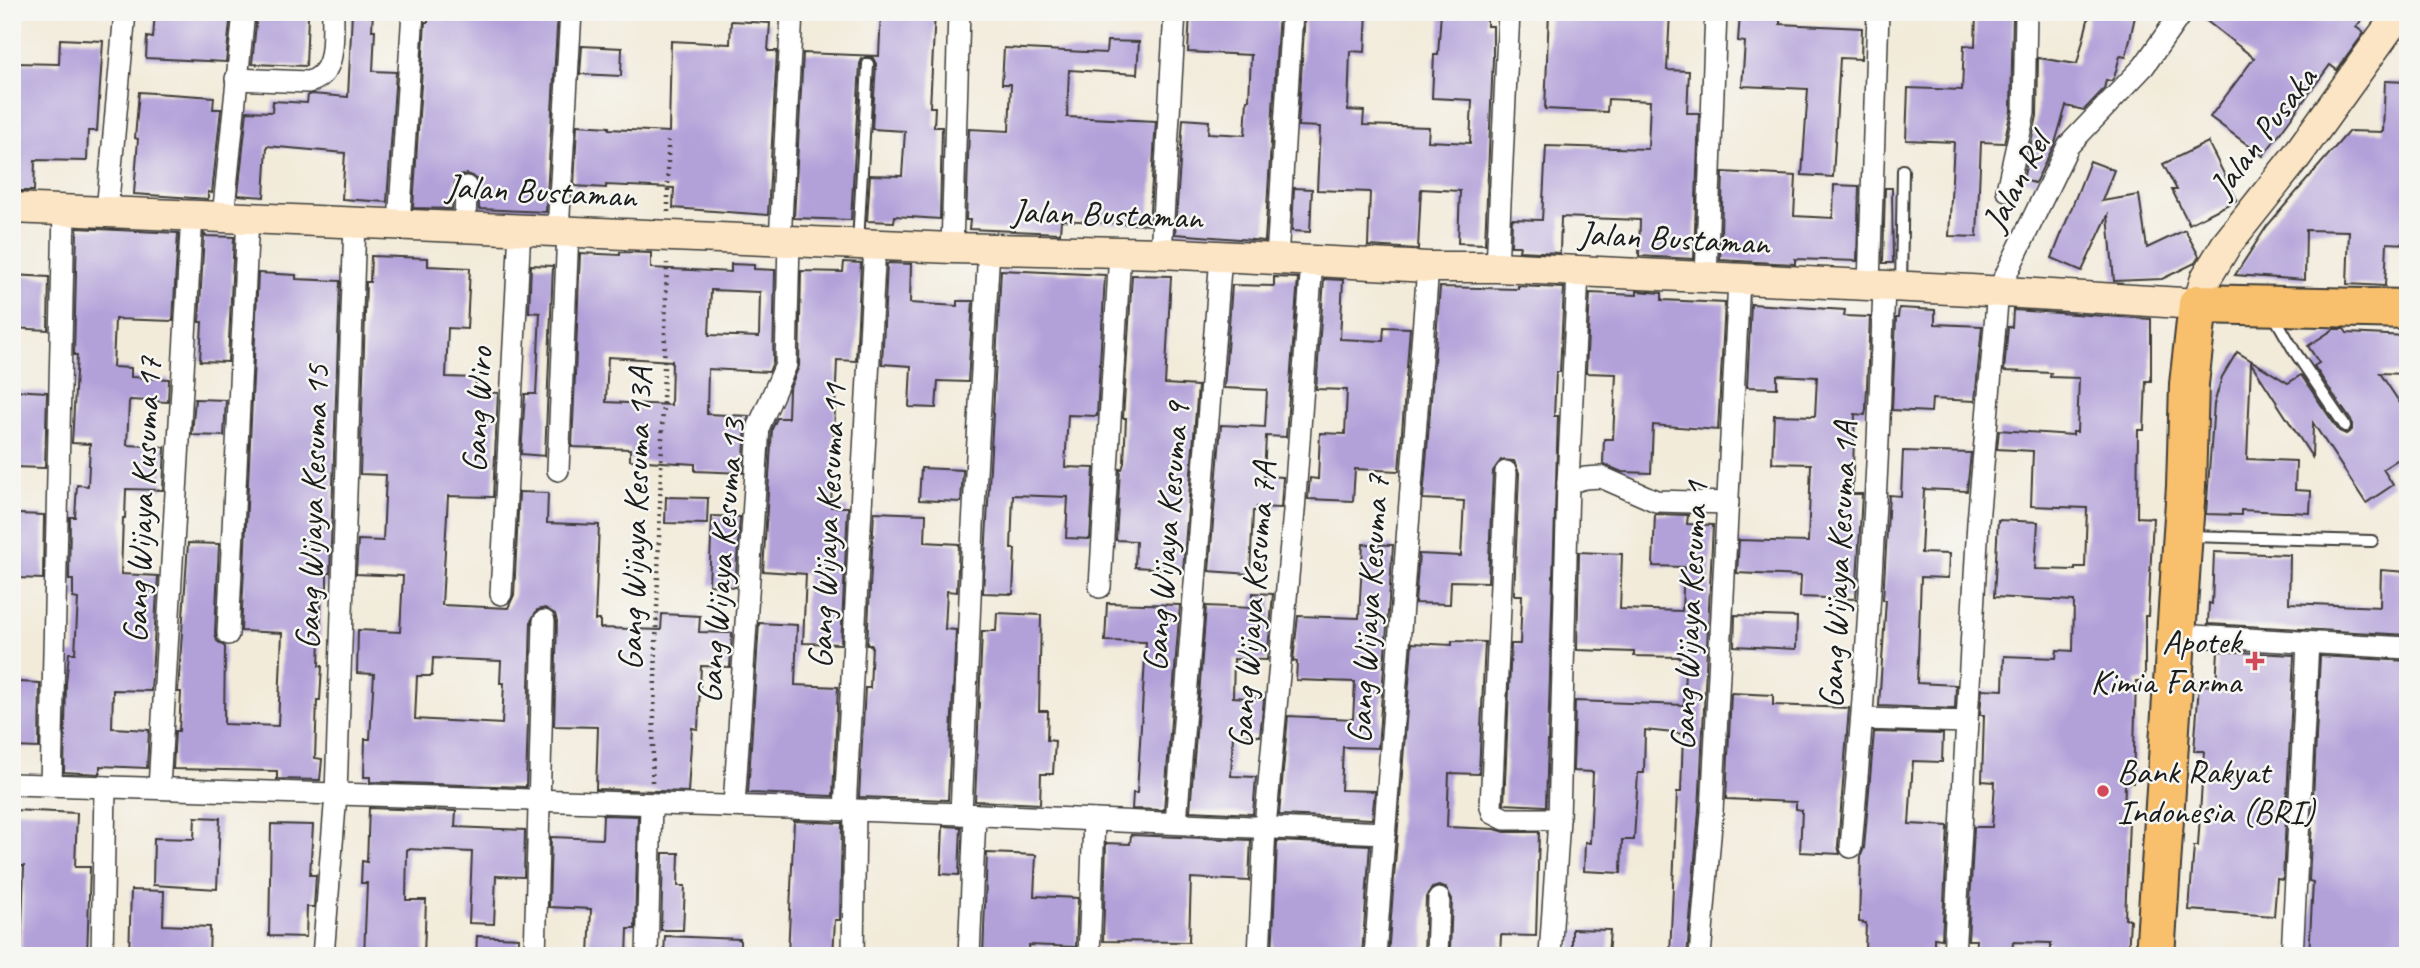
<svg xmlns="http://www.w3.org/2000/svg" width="2420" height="968" font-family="Caveat,sans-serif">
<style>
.building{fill:#b2a1d9;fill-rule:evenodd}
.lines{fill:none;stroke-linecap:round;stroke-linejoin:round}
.lane-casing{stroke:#3c3b38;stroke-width:14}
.street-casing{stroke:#3c3b38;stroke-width:24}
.secondary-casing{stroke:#3c3b38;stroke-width:33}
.highway-casing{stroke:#3c3b38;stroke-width:42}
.path{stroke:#3c3b38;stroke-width:4.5;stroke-dasharray:2 5;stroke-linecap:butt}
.lane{stroke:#fff;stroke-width:10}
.street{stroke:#fff;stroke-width:21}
.secondary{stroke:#fce5c4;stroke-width:30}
.highway{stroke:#f8bf6c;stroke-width:38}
.poi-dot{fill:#d1495b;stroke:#f6f6f2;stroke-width:2.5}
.labels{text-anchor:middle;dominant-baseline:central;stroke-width:5;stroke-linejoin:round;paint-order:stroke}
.street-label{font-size:35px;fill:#1c1c1c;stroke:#f6f6f2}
.poi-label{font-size:35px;fill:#1c1c1c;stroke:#f6f6f2;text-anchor:end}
</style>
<rect width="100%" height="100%" fill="#f6f6f2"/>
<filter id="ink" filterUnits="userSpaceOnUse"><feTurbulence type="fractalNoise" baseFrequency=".0143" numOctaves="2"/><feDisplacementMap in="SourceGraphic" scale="14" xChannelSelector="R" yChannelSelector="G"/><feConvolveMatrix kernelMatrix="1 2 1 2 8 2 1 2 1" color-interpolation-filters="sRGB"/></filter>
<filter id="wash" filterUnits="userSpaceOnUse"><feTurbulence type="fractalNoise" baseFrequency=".00686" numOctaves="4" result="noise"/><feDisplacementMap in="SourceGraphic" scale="28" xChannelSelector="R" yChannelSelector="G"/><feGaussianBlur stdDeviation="1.57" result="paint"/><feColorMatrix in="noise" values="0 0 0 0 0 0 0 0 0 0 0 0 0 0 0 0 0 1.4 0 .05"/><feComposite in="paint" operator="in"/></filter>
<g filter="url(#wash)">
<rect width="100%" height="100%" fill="#f2ebda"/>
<g id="blocks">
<g class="building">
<polygon points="155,12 231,12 226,62 146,58 147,37 153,38"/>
<polygon points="352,12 373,12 372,30 375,30 373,71 396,72 387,202 342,199 345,153 267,146 264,197 238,195 247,111 272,112 273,101 307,103 308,95 311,94 348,97"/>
<polygon points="429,12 558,12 546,212 479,209 478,181 473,176 467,174 459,176 455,181 452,209 413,208 425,22 428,22"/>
<polygon points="881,12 935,12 930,107 935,107 934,127 942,127 940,219 895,216 894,222 867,221 870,175 902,176 905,131 872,129 876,64 873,58 868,56 862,59 860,64 851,220 794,218 803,53 879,56"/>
<polygon points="1190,12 1279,12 1265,241 1175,234 1183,119 1209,121 1208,133 1245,135 1247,100 1249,100 1251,55 1188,52"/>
<polygon points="1305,12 1367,12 1365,52 1350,51 1348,110 1364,111 1363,125 1429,127 1428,141 1470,143 1472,100 1432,98 1434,55 1438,55 1441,12 1487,12 1487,26 1493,26 1493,58 1485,244 1458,243 1460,191 1421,189 1418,249 1368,246 1370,192 1317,190 1320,127 1298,126"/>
<polygon points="1549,12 1670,12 1667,70 1689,71 1687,113 1699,113 1694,259 1639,256 1640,220 1561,217 1560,253 1519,251 1520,246 1511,246 1512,219 1542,220 1546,146 1648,149 1650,101 1608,99 1607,112 1545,109"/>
<polygon points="1976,12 2013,14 2011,111 2004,143 1981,142 1977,237 1949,236 1954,142 1906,140 1908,88 1962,90 1964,45 1975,46"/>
<polygon points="2090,12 2136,12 2126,57 2120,56 2114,78 2111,81 2106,80 2104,89 2084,110 2066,106 2055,143 2035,183 2023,180 2037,116 2038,58 2077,64"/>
<polygon points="2195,12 2368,12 2356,27 2364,33 2337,70 2330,65 2263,156 2210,117 2254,58"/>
<polygon points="257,14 308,16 306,66 252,64"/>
<polygon points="1740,15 1780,17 1780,24 1862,28 1861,59 1840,58 1833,177 1802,175 1808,89 1742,86 1745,42 1738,41"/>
<polygon points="731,21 770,23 768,51 777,51 768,215 673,208 674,188 606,185 606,188 574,186 577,125 609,127 609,129 669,132 671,41 730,44"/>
<polygon points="60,39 103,41 97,131 88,131 87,161 35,160 34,191 12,191 15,63 59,64"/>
<polygon points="1107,41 1139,42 1137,74 1069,70 1067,117 1156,121 1149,225 1061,220 1060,233 969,229 970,220 966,220 969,129 1009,131 1011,84 1002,84 1004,48 1106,53"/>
<polygon points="582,46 622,48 621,76 580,74"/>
<polygon points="2385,81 2407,82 2405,133 2408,133 2407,244 2387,243 2385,286 2347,284 2349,231 2306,230 2305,280 2235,275 2267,226 2349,131 2383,132"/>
<polygon points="139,92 214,97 213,109 221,109 212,193 208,192 208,199 134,194 138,139 135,138"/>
<polygon points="2208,142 2237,200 2189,224 2172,190 2177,190 2163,164"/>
<polygon points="2090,161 2114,170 2102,201 2139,195 2147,248 2185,230 2199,256 2195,263 2162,279 2114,281 2108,215 2082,271 2052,258"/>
<polygon points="1723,172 1796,176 1794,216 1833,218 1834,185 1859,186 1857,261 1795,259 1795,264 1720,260"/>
<polygon points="1294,188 1312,189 1310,232 1292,231"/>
<polygon points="1885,188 1892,188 1893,263 1883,263"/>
<polygon points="77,228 178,233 173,321 115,319 113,367 131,368 131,377 169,379 168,402 130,400 129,402 127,445 165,447 163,490 126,489 125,518 123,518 121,574 158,576 151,691 113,690 112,728 149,730 147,768 100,766 100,774 64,772 66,684 69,653 75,653 78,599 73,598 73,580 69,580 70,517 75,517 77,485 88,486 90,444 72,443 77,355 74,355"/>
<polygon points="204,234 206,236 234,237 228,362 200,361 202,322 199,322"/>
<path d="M620 252 651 253V268L731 272V264L754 265V269L775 270 773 362 769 372 708 369 707 414 749 416 746 425 743 473 695 471V464L630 460V449L572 447 580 253 620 255ZM711 290 760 292 759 337 709 335ZM608 357 672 361 671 405 606 402Z"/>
<path d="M371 256 428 258V266L470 268 467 329 448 328 446 377 476 378 475 392 498 393 493 497 448 496 442 605 508 608 514 595 519 492 548 493 547 523 599 525 595 620H600V628L661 630 662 614 700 616 699 632 732 633 730 667 701 666 698 729 692 728 688 792 596 789 598 727 554 726 557 621 555 614 545 608 537 610 531 621 526 787 370 782V777H364L365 739H370L374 674 357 673 358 630 400 632 403 576 356 574 358 540 383 541 386 475 360 474 366 282H370ZM433 658 501 661 500 683H504L502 724 415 719 417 676H432Z"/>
<polygon points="844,262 861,263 856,361 837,360 831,507 848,507 841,644 803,643 806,574 763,571 772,429 777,418 788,418 789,390 799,366 801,271 843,272"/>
<polygon points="889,263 911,264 910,303 957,306 957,301 973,301 968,382 938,381 936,408 909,407 911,366 882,364 887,264"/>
<polygon points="531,265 553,266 545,456 521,454 525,394 536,394 540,313 529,312"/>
<polygon points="1001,270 1105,275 1097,416 1068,415 1065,467 1094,468 1090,539 1066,538 1068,497 1013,495 1011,549 1015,549 1013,594 983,593"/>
<polygon points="258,273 296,275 296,279 340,281 330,573 327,573 327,589 322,588 319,666 322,666 320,700 317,700 315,758 322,759 320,780 277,779 277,771 173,769 175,731 179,731 181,692 178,692 188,543 219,544 215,633 217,641 225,647 224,724 278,726 282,633 241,631"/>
<polygon points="12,275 49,277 48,330 12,328"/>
<polygon points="1132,275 1171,276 1165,384 1198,386 1183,570 1135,567 1136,541 1116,540 1120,469 1122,469 1124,463 1126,418 1123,418"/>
<polygon points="1274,277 1298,278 1286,437 1266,436 1264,476 1283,477 1281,508 1257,507 1257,511 1253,511 1250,574 1209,571 1221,425 1265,427 1267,390 1224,388 1232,285 1274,286"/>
<polygon points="1324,279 1343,280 1340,339 1383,341 1384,327 1410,328 1399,471 1355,469 1353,501 1308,499 1310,478 1318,479 1320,433 1345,434 1347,390 1316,389"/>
<polygon points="1518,286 1564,288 1560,372 1556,372 1554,416 1558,416 1546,806 1504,804 1511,644 1520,644 1522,595 1514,595 1519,473 1514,461 1501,460 1493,471 1488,582 1451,581 1450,604 1415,603 1419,554 1461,556 1464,501 1423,499 1440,287 1518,289"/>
<polygon points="1637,291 1662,293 1662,300 1725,303 1718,430 1653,425 1651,473 1622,472 1603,464 1604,439 1613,439 1616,374 1586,373 1590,293 1637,295"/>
<polygon points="1751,304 1845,310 1844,316 1870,317 1866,409 1865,415 1855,414 1852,494 1862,494 1856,599 1800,597 1801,576 1737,573 1739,540 1808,542 1811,464 1772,463 1774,415 1815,416 1817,377 1777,375 1777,388 1747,387"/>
<polygon points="1899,308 1935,310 1935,324 1982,326 1975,401 1932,399 1931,412 1892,410 1896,318 1898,318"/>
<polygon points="2013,310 2151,319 2151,381 2146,381 2144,430 2138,430 2137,517 2153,518 2148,616 2145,616 2145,681 2136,681 2133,783 2125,783 2124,821 2129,821 2125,919 2130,919 2128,955 2051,952 2051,943 2013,942 2012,956 1975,956 1976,940 1968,940 1974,827 1992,827 1995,782 1982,781 1984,715 1980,715 1982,689 2003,690 2004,656 2056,658 2057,650 2073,651 2074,601 1994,597 1998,520 2038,522 2035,569 2075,570 2075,567 2085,567 2087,508 2031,506 2033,451 1997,449 1999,430 2073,435 2073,432 2077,432 2079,378 2050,377 2051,373 2004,371 2008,327 2012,327"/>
<polygon points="2334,329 2344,329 2347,333 2406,336 2405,374 2380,373 2408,415 2408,453 2383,469 2393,485 2366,503 2313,423 2312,457 2251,363 2247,459 2296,461 2295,490 2311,491 2310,513 2241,510 2241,515 2206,514 2214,404 2222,377 2237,352 2288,383 2301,375 2339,431 2346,434 2352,430 2352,422 2314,366 2319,363 2308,346"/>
<polygon points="12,390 47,392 45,468 12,467"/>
<polygon points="195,399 226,400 224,436 192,435"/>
<polygon points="1903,451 1971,453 1967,491 1924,489 1921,553 1949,554 1948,578 1921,577 1917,683 1956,685 1955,709 1879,706 1886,600 1883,600 1889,495 1901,496"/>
<polygon points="921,468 963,470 961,502 919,500"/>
<polygon points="666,497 708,498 707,524 665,523"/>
<polygon points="874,512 926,514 925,542 959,544 957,592 947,591 945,629 956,630 948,800 859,797 865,688 870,688 872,645 867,645"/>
<polygon points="18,514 44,515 43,579 17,578"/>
<polygon points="1655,514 1688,515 1687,524 1713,525 1699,811 1687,956 1670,956 1677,792 1681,792 1683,734 1645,730 1644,773 1638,773 1634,840 1622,840 1621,873 1584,871 1585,842 1590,843 1593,772 1573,771 1575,701 1684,705 1685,664 1680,664 1680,657 1634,656 1634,652 1577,650 1579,552 1622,554 1620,609 1682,611 1684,567 1653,566"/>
<polygon points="712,516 740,517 735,587 709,585"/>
<polygon points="1363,544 1393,545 1378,748 1343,747 1341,790 1375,791 1372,819 1279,815 1288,716 1353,719 1355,682 1296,680 1297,662 1293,661 1298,616 1359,618"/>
<polygon points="2214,552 2290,555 2289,603 2380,607 2381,570 2408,572 2408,635 2208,624 2209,603 2212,604"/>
<polygon points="1253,593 1273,594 1267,660 1234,659 1233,697 1264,699 1260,736 1233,735 1231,776 1256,777 1253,814 1190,811 1206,606 1252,608"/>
<polygon points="1107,603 1180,605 1164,810 1132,809 1133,793 1137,793 1146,642 1105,641"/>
<polygon points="997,613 1041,615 1039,711 1048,711 1047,740 1055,741 1053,774 1041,774 1040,804 975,801 982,631 996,631"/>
<polygon points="1735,615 1797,617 1796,649 1734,646"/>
<polygon points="759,623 797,625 795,685 838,687 833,796 748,793"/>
<polygon points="1452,641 1485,642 1479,774 1449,773 1447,827 1495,829 1505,832 1539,832 1536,936 1501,935 1500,956 1479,956 1479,950 1450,949 1452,899 1446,888 1439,886 1432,888 1426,898 1424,956 1388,956 1412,643 1452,645"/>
<polygon points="2218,651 2294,655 2283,880 2277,879 2274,916 2189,910 2194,846 2198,846 2204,751 2194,751 2199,685 2216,686"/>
<polygon points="2320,656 2408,661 2408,956 2309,956 2313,882 2309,881"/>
<polygon points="17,682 40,683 39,748 14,747"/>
<polygon points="1731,693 1773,695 1773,705 1849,708 1838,846 1840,854 1800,852 1802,810 1796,809 1796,802 1726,799"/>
<polygon points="1874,732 1943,734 1942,762 1913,761 1909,824 1948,826 1942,939 1934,938 1934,956 1865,952 1866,923 1859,922 1861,855 1864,848"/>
<polygon points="369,808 456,811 455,827 525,830 524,877 496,876 494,924 469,923 472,852 407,849 406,900 426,900 424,956 364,956 367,883 361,883 362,861 367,862"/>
<polygon points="12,810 77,813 75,867 90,867 87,956 21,956 24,866 12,866"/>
<polygon points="603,815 638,816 635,929 628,929 627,956 589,956 591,909 549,907 551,837 602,839"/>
<polygon points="195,817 220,818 217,889 153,885 154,838 194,839"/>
<polygon points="794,821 842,823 840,920 835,920 833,956 788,956"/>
<polygon points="271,824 313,825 310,875 316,875 314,907 307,907 306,937 269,936"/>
<polygon points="943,826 961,827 959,875 941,874"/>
<polygon points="1131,835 1251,840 1249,881 1191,878 1189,942 1103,941 1106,843 1130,844"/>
<polygon points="1277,841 1370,845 1362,956 1272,956"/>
<polygon points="663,853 679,853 678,886 685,886 683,930 661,930"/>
<polygon points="987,853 1036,855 1034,896 1078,898 1076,947 1029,945 1029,956 983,956"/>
<polygon points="131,890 164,891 163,925 210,927 209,956 129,956"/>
<polygon points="1572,929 1610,930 1608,956 1572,956"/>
<polygon points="477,936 519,938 518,956 476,956"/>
<polygon points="665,936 740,939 740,956 664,956"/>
</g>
</g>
</g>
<g filter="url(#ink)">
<use href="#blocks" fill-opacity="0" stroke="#3c3b38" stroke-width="2"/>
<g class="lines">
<defs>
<g id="lane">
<polyline points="858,243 868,64"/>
<polyline points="1901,286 1903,170"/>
<polyline points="2273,314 2295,352 2345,426"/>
<polyline points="2189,536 2372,541"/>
</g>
<g id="street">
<path d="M236 79 308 82C338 75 332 38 333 12"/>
<polyline points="2007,190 2024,113 2026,12"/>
<polyline points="107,212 125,12"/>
<polyline points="223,217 244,12"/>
<polyline points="399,224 413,12"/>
<polyline points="465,227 466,187"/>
<polyline points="558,231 571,12"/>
<polyline points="780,241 792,12"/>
<polyline points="952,248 959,12"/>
<polyline points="1161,253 1175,12"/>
<polyline points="1277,259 1292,12"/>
<polyline points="1497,267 1509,12"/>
<polyline points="1706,278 1716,12"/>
<polyline points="1869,285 1878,12"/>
<polyline points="558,470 568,231"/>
<polyline points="1506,472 1491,807 1493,813 1505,819 1559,819"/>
<polyline points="1568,483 1585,478 1601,477 1656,501 1728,503"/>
<polyline points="1100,587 1120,252"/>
<polyline points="501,594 520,229"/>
<polyline points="228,634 248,217"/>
<polyline points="2176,635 2408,648"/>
<polyline points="1863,719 1967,722"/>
<polyline points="12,784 855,810 853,956"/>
<polyline points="51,785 64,210"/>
<polyline points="159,788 192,215"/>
<polyline points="734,806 759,426 786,365 789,241"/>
<polyline points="845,810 875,245"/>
<polyline points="855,810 961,814 973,526 989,249"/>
<polyline points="961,814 1385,833"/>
<polyline points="1176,823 1221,256"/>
<path d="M1851 847C1868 660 1878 473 1884 286"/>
<polyline points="102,956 105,787"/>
<polyline points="323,956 336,794 355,222"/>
<polyline points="535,956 544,621"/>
<polyline points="647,956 651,804"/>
<polyline points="969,956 975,815"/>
<polyline points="1089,956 1094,820"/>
<polyline points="1259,956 1265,827 1294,511 1312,261"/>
<polyline points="1375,956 1428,267"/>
<polyline points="1437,956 1439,899"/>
<polyline points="1550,956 1559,819 1568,483 1578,272"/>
<polyline points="1700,956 1712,812 1739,280"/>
<polyline points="1954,956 1978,522 1998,291 2068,146 2144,66 2182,12"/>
<polyline points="2292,956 2308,643"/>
</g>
<polyline id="secondary" points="12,208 952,248 1161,253 1428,267 1497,267 1971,290 2198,304 2206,278 2226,245 2295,158 2400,12"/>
<polyline id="highway" points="2155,956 2186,486 2189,384 2198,304 2408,309"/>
</defs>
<use href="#lane" class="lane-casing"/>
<use href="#street" class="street-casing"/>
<use href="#secondary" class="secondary-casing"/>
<use href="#highway" class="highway-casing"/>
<g class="path">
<polyline points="668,212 668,141"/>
<polyline points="652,782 667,263"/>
</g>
<use href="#lane" class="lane"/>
<use href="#street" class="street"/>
<use href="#secondary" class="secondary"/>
<use href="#highway" class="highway"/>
</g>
</g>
<g class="poi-dot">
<path d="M2251.5 650.5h7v7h7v7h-7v7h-7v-7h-7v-7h7z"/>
<circle cx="2103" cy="791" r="7"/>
</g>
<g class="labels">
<g class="street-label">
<text transform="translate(2263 132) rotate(-53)">Jalan Pusaka</text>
<text transform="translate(2016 182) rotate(-62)">Jalan Rel</text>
<text transform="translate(541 191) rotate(3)">Jalan Bustaman</text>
<text transform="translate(1107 214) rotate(2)">Jalan Bustaman</text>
<text transform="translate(1674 238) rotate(3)">Jalan Bustaman</text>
<text transform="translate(477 410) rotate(-87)">Gang Wiro</text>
<text transform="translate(142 500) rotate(-87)">Gang Wijaya Kusuma 17</text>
<text transform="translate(312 507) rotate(-88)">Gang Wijaya Kesuma 15</text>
<text transform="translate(635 519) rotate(-88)">Gang Wijaya Kesuma 13A</text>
<text transform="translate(827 526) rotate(-87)">Gang Wijaya Kesuma 11</text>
<text transform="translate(1166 537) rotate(-85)">Gang Wijaya Kesuma 9</text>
<text transform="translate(721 561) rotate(-85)">Gang Wijaya Kesuma 13</text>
<text transform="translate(1838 565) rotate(-87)">Gang Wijaya Kesuma 1A</text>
<text transform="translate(1252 605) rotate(-85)">Gang Wijaya Kesuma 7A</text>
<text transform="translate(1368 609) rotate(-86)">Gang Wijaya Kesuma 7</text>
<text transform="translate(1689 616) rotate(-87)">Gang Wijaya Kesuma 1</text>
</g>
<g class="poi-label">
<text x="2241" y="641">Apotek<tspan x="2241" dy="40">Kimia Farma</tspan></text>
<text x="2117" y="771" text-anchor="start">Bank Rakyat<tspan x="2117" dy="40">Indonesia (BRI)</tspan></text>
</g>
</g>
<rect width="2420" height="968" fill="none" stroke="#f6f6f2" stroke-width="42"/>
</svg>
